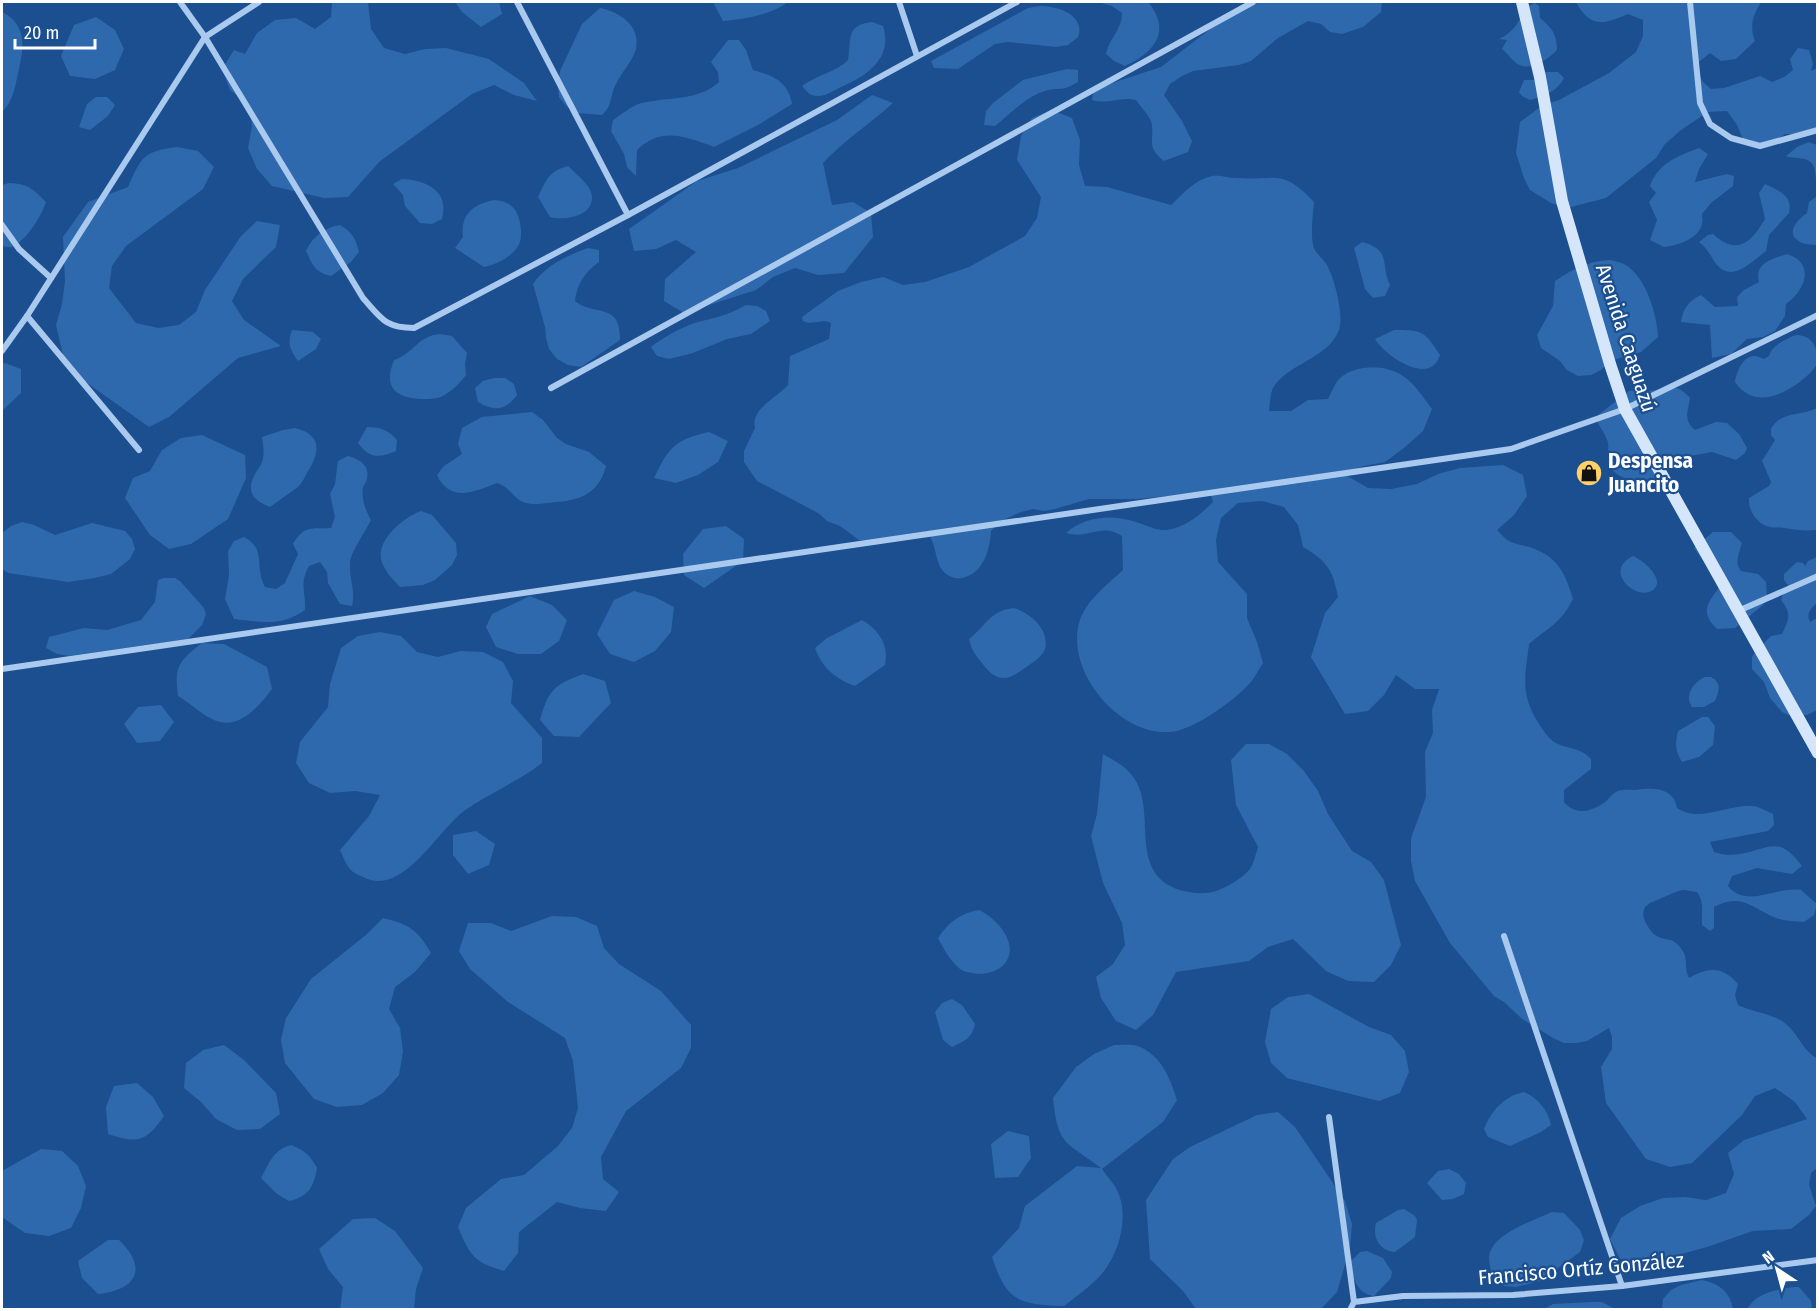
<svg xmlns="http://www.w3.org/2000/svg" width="1819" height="1311" font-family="'Fira Sans Condensed',sans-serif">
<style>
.green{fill:#2e69ad}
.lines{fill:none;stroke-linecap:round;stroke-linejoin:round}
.street{stroke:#a9c9ee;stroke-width:6}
.secondary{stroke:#d6e6fa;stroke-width:12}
.labels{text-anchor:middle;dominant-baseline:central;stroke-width:4.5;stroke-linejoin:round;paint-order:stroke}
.street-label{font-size:21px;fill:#fff;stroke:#1b4f8f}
.poi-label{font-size:21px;font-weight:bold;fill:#fff;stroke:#1b4f8f;text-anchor:start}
</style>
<rect width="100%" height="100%" fill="#1b4f8f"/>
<g class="green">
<polygon points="332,2 368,2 371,29 384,48 405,54 425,49 446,48 489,59 524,83 537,101 514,95 494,85 472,94 379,162 348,197 324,198 272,186 257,169 248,148 252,126 249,105 230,90 222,69 234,50 245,54 257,33 275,20 296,18 315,29 331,17"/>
<polygon points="455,2 499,2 502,14 481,27 462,12"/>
<path d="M713 2H788C771 15 745 19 723 21Z"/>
<path d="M1098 2H1148C1172 31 1155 52 1125 66L1114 61 1106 54C1110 37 1122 30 1122 13L1112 6Z"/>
<path d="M1255 2H1382L1381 12 1363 27 1342 34 1330 32 1321 24 1308 21 1278 38 1251 61 1239 65 1193 71 1182 76 1170 84 1164 95 1182 121 1192 141 1188 152 1164 161C1144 145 1156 139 1151 121 1148 114 1140 106 1136 100 1121 96 1108 105 1092 100L1094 89 1161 67 1222 20Z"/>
<path d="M1576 2H1761C1753 16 1749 25 1755 41L1736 59 1721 61 1710 53 1695 65 1703 82 1711 89 1724 88 1760 76 1772 82 1784 77 1793 70 1790 59 1798 48 1809 50 1813 64 1811 71 1817 68V128L1795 134H1785L1773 144H1745L1737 125 1727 111 1708 112 1681 130 1665 144 1656 158 1606 198 1567 208 1551 203 1530 190 1524 178 1516 153 1520 122 1543 105 1559 100 1609 73 1636 52 1643 36V20L1628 14C1603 25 1590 28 1576 2Z"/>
<path d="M1535 3 1539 6 1540 18C1552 28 1557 34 1557 50 1548 59 1530 73 1516 63 1511 59 1507 53 1502 49L1507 40 1499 39C1513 33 1521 20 1525 7Z"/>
<path d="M1040 6C1053 6 1076 11 1079 27 1080 30 1079 34 1078 37L1068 45 1056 47 1008 42 995 44 958 69 934 68 931 61 1028 8Z"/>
<path d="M600 8C620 12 641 26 636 49 633 60 622 72 617 82 609 96 614 104 602 115L577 113 567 107 559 97 558 85 560 71 582 24Z"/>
<path d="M2 12C28 25 24 49 18 73 15 88 13 101 2 112Z"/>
<polygon points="96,17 115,30 124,49 115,70 95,79 70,76 61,56 74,25"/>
<path d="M872 22 883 26C894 59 865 77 839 88 833 91 824 97 817 96 810 96 807 92 802 86 816 75 835 73 848 60 852 39 845 25 872 22Z"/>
<path d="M728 40H739L746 50 753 70C774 76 788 81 792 104L758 125 714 147C686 137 662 126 637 150L636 176 627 167 624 154 611 131 613 120C622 114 631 106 642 103 667 97 699 101 719 82L718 72 711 62Z"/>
<path d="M1067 69 1078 70V82C1061 93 1057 86 1042 92 1025 98 1009 115 995 126L984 125 986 111 993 103 1023 80Z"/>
<path d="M1546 72H1558L1564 78C1558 91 1543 97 1530 100L1522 96 1519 92 1524 80H1533Z"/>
<path d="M872 95 893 103C870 124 844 140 823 163L832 205 853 202 871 213 873 237 844 273 818 275 795 268 773 277 756 290 684 313 664 301 665 279 696 252 676 240 656 249 634 251 629 229 697 181 738 168 837 120Z"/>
<polygon points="96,97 107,97 115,105 108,116 90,130 79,127 87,104"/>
<path d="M1052 110 1072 118 1080 140 1079 165 1085 186 1107 187 1171 205C1184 193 1194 180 1212 176 1219 174 1227 178 1235 178 1275 181 1282 167 1314 202 1313 214 1310 238 1314 248 1317 255 1325 260 1328 267 1335 281 1344 316 1339 330 1328 359 1288 363 1273 388 1270 394 1270 404 1269 411H1291L1308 400 1328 399C1331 393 1335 383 1340 378 1356 364 1386 364 1403 376 1415 384 1423 397 1432 409L1423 431 1404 448 1385 462 1364 466 1342 473 1368 488 1391 489 1417 484 1438 474 1460 468 1503 465 1523 475 1527 496 1514 515 1497 530C1511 545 1511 542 1529 547 1558 556 1565 573 1573 599 1561 623 1548 628 1529 644 1525 676 1520 695 1539 724 1544 731 1547 737 1554 742 1568 750 1579 746 1591 759V769L1564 790V802C1576 816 1591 812 1605 802 1609 799 1612 794 1616 792 1622 789 1629 790 1635 790 1651 788 1673 786 1677 808 1699 823 1725 805 1751 806 1759 806 1766 811 1773 814L1774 825 1768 831 1710 842 1714 852C1741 862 1764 842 1781 847 1789 850 1797 859 1802 866L1792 874 1757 868 1732 876 1728 886C1747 909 1775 886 1801 890L1817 904 1814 915 1804 922C1794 921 1781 921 1771 916 1749 905 1740 894 1714 907V928L1710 931 1702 925C1701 913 1705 903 1697 892L1684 890 1678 891 1650 903 1645 907C1642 914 1643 918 1647 925 1659 946 1669 933 1680 947 1690 959 1683 966 1689 978 1709 966 1724 967 1738 984L1735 995 1738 1005C1752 1012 1769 1013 1782 1021 1798 1031 1801 1050 1817 1058V1168L1811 1173 1809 1185 1816 1206 1809 1215 1791 1229 1753 1231 1707 1247 1641 1265 1620 1259 1610 1239 1621 1218 1640 1206 1663 1198 1685 1197 1706 1200 1726 1193 1734 1174 1728 1153 1744 1140 1807 1119 1795 1102 1775 1088 1755 1096 1742 1115 1692 1163 1670 1167 1646 1159 1606 1103 1601 1067 1612 1049V1037L1609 1028 1587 1041 1576 1043H1564L1553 1038 1521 1018 1504 1002 1494 996 1450 943 1415 881 1411 861V838L1426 797 1425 752 1433 733 1432 710 1439 689H1415L1396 675 1384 695 1368 711 1345 714 1311 657 1325 613 1338 597C1333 570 1327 561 1303 547L1298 525 1284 507 1262 501 1238 503 1221 518 1216 540 1218 562 1247 594V618L1257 642 1263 663C1259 669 1255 677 1250 683 1236 699 1192 732 1169 732 1119 735 1066 672 1079 623 1085 601 1107 585 1123 570L1122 536C1101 522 1089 540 1066 533 1085 516 1112 514 1136 522 1146 525 1156 531 1167 530 1186 527 1200 515 1213 502L1210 492 1136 499H1089L1055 509 1044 511 1033 509 1021 512 999 522 991 531C990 550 983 574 962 578 956 579 949 577 945 573 935 564 937 547 929 535L882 543 859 540 840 526 827 521 818 513 757 481 744 462V451L755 428C750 409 778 397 788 385L790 356 829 339 831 323C822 318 812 326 803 321L802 317 838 291 861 282 883 277 903 285 925 282 969 267 1025 236 1037 218 1041 197 1017 160 1021 136 1032 118Z"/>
<path d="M1809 142 1817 145V183C1815 178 1816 173 1814 167 1809 155 1796 160 1786 156L1797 147Z"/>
<path d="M177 147 198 151 214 167 203 189 126 246 112 266 109 288 136 323 158 328 179 325 196 312 205 290 241 236 257 221 280 225 276 247 243 279 232 301 244 320 281 346 238 358 169 417 149 427 66 368 56 325 62 304 65 281 63 237 88 202 128 187C141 157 144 151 177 147Z"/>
<path d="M1699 148 1708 154 1699 169 1695 182 1727 174 1734 176 1733 186 1711 203 1702 214C1702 217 1703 221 1702 224 1699 239 1676 246 1664 247L1650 240 1657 220 1649 202 1656 193 1650 186C1658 163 1678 156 1699 148Z"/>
<path d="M568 166C575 173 588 183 591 192 598 216 565 221 550 217L538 197C546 180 549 171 568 166Z"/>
<path d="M402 179C426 180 450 191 442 219L432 224 420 223 405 206 403 195 393 184Z"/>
<path d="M9 183C29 184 33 189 46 202 42 215 25 243 11 247 8 248 5 246 2 246V185Z"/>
<path d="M1765 184C1780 191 1793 196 1789 213L1769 235 1766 251C1749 264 1730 285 1714 261 1710 254 1706 247 1699 242L1708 235 1713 234C1737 256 1751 243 1765 219L1759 193Z"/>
<path d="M1817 196V245C1790 245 1784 229 1807 213L1809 202Z"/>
<path d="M494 200C513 201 520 212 521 231 521 238 521 243 516 249 509 258 496 265 484 267L455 248 463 237C460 215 473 204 494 200Z"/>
<path d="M340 225C352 232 356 239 359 252L351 262 331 276C315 272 313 266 306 251 312 237 325 227 340 225Z"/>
<path d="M1362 242C1392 250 1380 264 1390 285L1385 296 1373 298 1365 289 1354 248Z"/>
<path d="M588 248 599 250V262C585 272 577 283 575 301 594 317 621 301 620 340L581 367 568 365 557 359 549 349 546 338 545 327 533 284C546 265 566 256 588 248Z"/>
<path d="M1787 254C1816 263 1805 291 1786 304L1785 316 1775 331 1763 337 1747 339 1731 354 1712 358 1710 325 1681 322C1683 309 1688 301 1701 295L1715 307 1738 306 1737 297 1744 290 1759 282C1754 263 1772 259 1787 254Z"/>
<path d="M1610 260C1614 261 1620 262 1624 264 1646 276 1657 314 1658 337L1641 352 1610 361 1601 370 1591 375 1578 376 1567 370 1560 361 1541 348 1537 335 1553 306 1555 281C1573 269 1588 261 1610 260Z"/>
<path d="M746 305 757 306 766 311 770 321 751 334 727 339 693 353 669 359 657 356 651 347C667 335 686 324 706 320 723 316 731 313 746 305Z"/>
<path d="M292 330 313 332 321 339 316 349 298 361C290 350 287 343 292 330Z"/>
<path d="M1394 330C1423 330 1424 331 1440 355 1430 387 1385 356 1375 339Z"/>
<path d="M440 334 452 336 467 353 465 364 466 375C460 383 451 392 441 397 435 399 428 399 422 399 395 398 383 387 394 360 413 354 419 335 440 334Z"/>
<path d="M1796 335C1812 335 1819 348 1817 364 1814 370 1806 377 1801 381 1780 397 1753 408 1735 382 1736 373 1743 355 1755 356 1758 356 1761 358 1764 359L1769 356C1772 345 1786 339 1796 335Z"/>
<polygon points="2,362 21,369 21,393 2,411"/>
<path d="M494 378H505L514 384 517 395C506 410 494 412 478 402L475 388 483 381Z"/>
<path d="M1667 388C1678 387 1683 390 1690 398 1688 411 1683 420 1695 430L1716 422 1727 423 1739 434 1747 448 1745 453 1736 460 1712 452 1679 458 1664 466 1653 480C1638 482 1612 480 1609 462 1607 456 1609 450 1608 443 1606 434 1599 427 1596 418L1606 417 1598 415 1629 391 1640 389 1650 391Z"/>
<path d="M1817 408V530C1805 531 1796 530 1784 528 1779 527 1775 528 1770 527 1757 524 1748 511 1749 498L1769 486 1771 482 1762 461 1775 440 1771 435V429C1780 411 1802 416 1817 408Z"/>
<path d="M532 412 543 420 557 438 566 444 589 452 606 466C598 497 576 501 547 503 540 504 530 505 523 502 512 497 511 488 497 483 474 492 450 503 437 475L444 466 462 454 458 444 462 428 482 417Z"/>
<path d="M367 427C381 427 388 430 397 440L396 451C379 458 370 459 358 443Z"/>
<path d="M295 428C321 434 321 451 308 471 305 477 302 483 298 487 289 494 279 500 270 507 254 501 245 492 255 474 257 470 261 466 262 462 265 454 263 445 262 437L283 430Z"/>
<path d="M709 432 728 441 718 462 698 475 676 483 654 478C669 447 674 440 709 432Z"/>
<polygon points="202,435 245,455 246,478 228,519 191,544 169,549 150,535 125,498 133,478 150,471 162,450 181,438"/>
<path d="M348 456C359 459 370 465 367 478 367 482 364 484 363 488 361 499 366 511 371 520 366 531 350 553 350 563 349 579 356 591 352 606L340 604 328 583 327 572 320 562 309 566C299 584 306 591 305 610 281 627 262 622 234 619L225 599 229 575 228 551 234 541 244 537C267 549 254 566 265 587L276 589 285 583 298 554 293 544C304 525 311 529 331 528L335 517 330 494 335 484 338 461Z"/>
<path d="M421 511 432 515 456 543 457 555 452 565 435 580 423 585 400 587C393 580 383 569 381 559 377 538 405 517 421 511Z"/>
<polygon points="22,522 34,525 55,535 92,523 125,531 132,539 135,549 130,559 111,574 95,578 68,582 8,573 2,569 2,533 11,526"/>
<polygon points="726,526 744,539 743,561 704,588 684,575 683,554 703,529"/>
<path d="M1713 532H1731L1742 543C1739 554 1734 562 1741 571L1758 574 1766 582 1767 599 1763 605 1735 628 1717 629C1699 611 1708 603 1721 585L1694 548Z"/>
<path d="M1633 556C1642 559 1667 580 1653 590 1637 602 1602 571 1633 556Z"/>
<path d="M1817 557V603C1810 609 1806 614 1810 622L1817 618V710L1807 715H1788L1782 712 1770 698 1764 682 1752 669V657L1755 652 1771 636 1782 634C1789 619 1792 614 1781 600L1783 594 1788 590V585L1784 580V574L1797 562 1803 563 1805 566 1808 561Z"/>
<polygon points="164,578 175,578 180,581 204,608 206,614 202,625 188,639 69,656 57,654 46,648 49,637 84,628 107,630 141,620 155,602 158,580"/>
<polygon points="634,591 655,597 674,607 671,632 655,651 634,662 610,654 597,634 614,600"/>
<polygon points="530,596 552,605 567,620 559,641 541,654 518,654 496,647 486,627 492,614"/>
<path d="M1014 608C1030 613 1050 629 1045 649 1042 657 1032 663 1025 668 1019 672 1011 678 1004 678 994 678 988 671 982 663 975 655 971 649 969 639 987 625 989 611 1014 608Z"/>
<path d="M862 620C879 630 889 645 885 665L855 686C837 680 821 667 815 648L827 638Z"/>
<path d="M380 632 401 636 417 652 438 657 460 651 483 652 503 662 513 681 511 703 542 738V763C518 782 489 793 464 811 437 831 402 898 363 877 359 875 353 873 351 870 346 866 343 856 340 850L369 816 380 795 355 791 330 793 309 783 296 763 300 742 328 707 330 684 341 648 358 636Z"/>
<path d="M202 643 224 644 267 667 272 689C259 706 239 731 214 720 202 715 190 703 178 696 174 666 179 661 202 643Z"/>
<path d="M583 674 605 681 611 703 579 737 554 736 540 720C548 690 554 685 583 674Z"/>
<path d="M1705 677H1711C1722 683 1719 691 1715 701L1704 707H1692C1684 696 1693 682 1705 677Z"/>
<polygon points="161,705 174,722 160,741 137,743 124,724 138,707"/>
<path d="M1702 717H1708L1715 726 1713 745 1699 757 1682 762C1675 751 1675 744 1678 731Z"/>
<path d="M1246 744H1269L1287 754 1304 771 1318 791 1328 814 1352 851 1371 862 1384 880 1401 945 1391 965 1374 982 1348 981 1326 971 1293 939 1268 947 1249 961 1176 972 1153 1015 1136 1030 1116 1021 1101 998 1096 977 1113 964 1125 945 1122 923 1103 883 1091 836 1097 814 1103 754C1117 762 1129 768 1137 783 1155 817 1129 874 1180 890 1191 893 1205 895 1216 891 1227 887 1243 878 1250 869 1254 863 1256 853 1258 847L1236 805 1231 760Z"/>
<polygon points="476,831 495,844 489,865 468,874 453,855 453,835"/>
<path d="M979 910C999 919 1024 950 1000 968 993 972 986 974 978 974 972 973 964 972 960 969 951 962 943 948 938 938 948 923 960 913 979 910Z"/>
<path d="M552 916 576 917 597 926 604 948 619 964 661 991 691 1025V1048L681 1068 626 1111 601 1157 603 1179 619 1192 606 1211 580 1208 557 1202 519 1232 518 1253 504 1271C474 1262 470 1256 458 1227L466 1208 484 1193 501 1179 524 1175 558 1146 572 1128 578 1108 573 1061 565 1038 508 1002 470 969 459 951 468 923H491L511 931Z"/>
<path d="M383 918C409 924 418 930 431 953L415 972 395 987 389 1009 400 1028 403 1051 399 1075 383 1093 362 1105 337 1107 314 1099 285 1063 281 1040 286 1018 311 979 367 934Z"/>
<polygon points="1309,994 1369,1027 1391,1035 1405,1051 1409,1072 1400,1093 1379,1101 1287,1078 1271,1063 1265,1042 1271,1009 1288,997"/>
<path d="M952 999 962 1005 975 1024C972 1038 965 1041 952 1047L943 1040 935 1012 942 1003Z"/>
<polygon points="224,1045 244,1060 276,1093 280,1114 260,1129 237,1130 216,1119 201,1102 184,1088 186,1063 203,1050"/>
<path d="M1114 1045C1121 1045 1131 1044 1138 1046 1162 1056 1170 1078 1177 1100L1163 1122 1102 1169C1106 1175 1112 1181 1116 1188 1131 1215 1119 1258 1097 1279 1087 1289 1075 1297 1064 1306 1018 1304 1007 1302 992 1257L1019 1228 1025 1206 1077 1166 1101 1168C1066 1141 1058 1147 1053 1098L1076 1067 1094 1054Z"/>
<path d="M137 1083 153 1097 164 1116C146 1142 138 1144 108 1134L106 1107 114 1086Z"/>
<path d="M1524 1092C1539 1099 1547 1109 1551 1125L1541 1132 1510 1146 1488 1137 1484 1129C1491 1111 1504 1096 1524 1092Z"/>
<polygon points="1278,1112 1295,1127 1345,1201 1352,1224 1350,1248 1337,1292 1321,1309 1196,1309 1183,1291 1150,1259 1146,1200 1173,1159 1190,1147 1257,1115"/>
<polygon points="1008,1131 1029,1136 1031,1158 1018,1177 995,1178 991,1144"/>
<path d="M291 1145C304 1150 310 1155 317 1168 314 1187 308 1197 289 1201L277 1194 261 1178C270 1162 273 1150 291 1145Z"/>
<polygon points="41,1149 62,1151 78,1166 86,1186 81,1208 71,1228 49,1236 25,1233 2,1217 2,1171"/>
<polygon points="1449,1169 1459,1174 1466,1183 1464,1194 1453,1199 1442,1200 1427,1183 1438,1171"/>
<path d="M1404 1209 1415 1216 1417 1220 1415 1237 1395 1252C1380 1251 1372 1238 1376 1223L1398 1210Z"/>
<path d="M1552 1212 1564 1213 1580 1230 1584 1240 1580 1252 1540 1281 1516 1287 1504 1286 1494 1281C1492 1274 1489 1265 1489 1258 1490 1234 1533 1221 1552 1212Z"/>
<polygon points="375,1218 395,1231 423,1268 416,1289 414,1309 340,1309 343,1287 328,1269 319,1249 353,1219"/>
<path d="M108 1240H119C149 1269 136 1290 98 1294L82 1278 78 1261Z"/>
<path d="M1367 1251 1383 1258 1392 1272 1391 1278 1374 1296C1355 1293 1353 1277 1351 1261L1360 1252Z"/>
<path d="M1702 1280C1719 1283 1730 1292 1733 1309H1662L1663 1299 1671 1290 1681 1285Z"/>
<path d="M1794 1287H1799L1811 1301 1812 1306 1810 1309H1747C1756 1293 1777 1289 1794 1287Z"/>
<polygon points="1592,1302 1602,1302 1615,1309 1544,1309 1553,1304"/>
</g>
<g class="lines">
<g class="street">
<path d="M180 2 205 37 363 298C381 318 385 328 414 328L628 215 1017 2"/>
<polyline points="517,2 628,215"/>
<polyline points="899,2 917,56"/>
<polyline points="1690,2 1700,103 1710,124 1731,138 1760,146 1818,130"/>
<polyline points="2,225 19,249 51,278"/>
<polyline points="27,316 139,450"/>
<polyline points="2,351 27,316 205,37 259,2"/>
<polyline points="551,388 1253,2"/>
<polyline points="1738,611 1818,576"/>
<polyline points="2,669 1511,449 1625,409 1818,315"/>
<polyline points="1504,936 1622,1286"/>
<polyline points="1329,1117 1354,1302"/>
<polyline points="1350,1310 1354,1302 1403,1296 1513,1295 1622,1286 1818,1260"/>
</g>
<polyline class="secondary" points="1522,2 1540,77 1562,201 1610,364 1625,409 1818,753"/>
</g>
<defs>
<symbol id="shop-disc" viewBox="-11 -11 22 22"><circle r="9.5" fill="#ffd166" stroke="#1b4f8f"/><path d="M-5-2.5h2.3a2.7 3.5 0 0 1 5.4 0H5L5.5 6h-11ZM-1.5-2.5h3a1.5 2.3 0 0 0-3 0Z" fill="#111"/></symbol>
</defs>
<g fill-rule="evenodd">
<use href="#shop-disc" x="1574" y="458" width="30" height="30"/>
</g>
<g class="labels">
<g class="street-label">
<text transform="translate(1626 338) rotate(72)">Avenida Caaguazú</text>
<text transform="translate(1581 1269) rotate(-5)">Francisco Ortíz González</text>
</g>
<g class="poi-label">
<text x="1608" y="461">Despensa<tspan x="1608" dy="24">Juancito</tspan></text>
</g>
</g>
<rect width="1819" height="1311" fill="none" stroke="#ffffff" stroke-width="6"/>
<g transform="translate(1777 1269) rotate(324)" stroke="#1b4f8f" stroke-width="4.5" paint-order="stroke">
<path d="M0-4.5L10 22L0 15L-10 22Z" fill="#ffffff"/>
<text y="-9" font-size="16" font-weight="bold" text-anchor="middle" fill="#ffffff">N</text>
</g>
<path d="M15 39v9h80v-9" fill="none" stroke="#ffffff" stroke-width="3"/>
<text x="24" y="39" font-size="18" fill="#ffffff" stroke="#1b4f8f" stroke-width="4.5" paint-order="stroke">20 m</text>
</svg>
